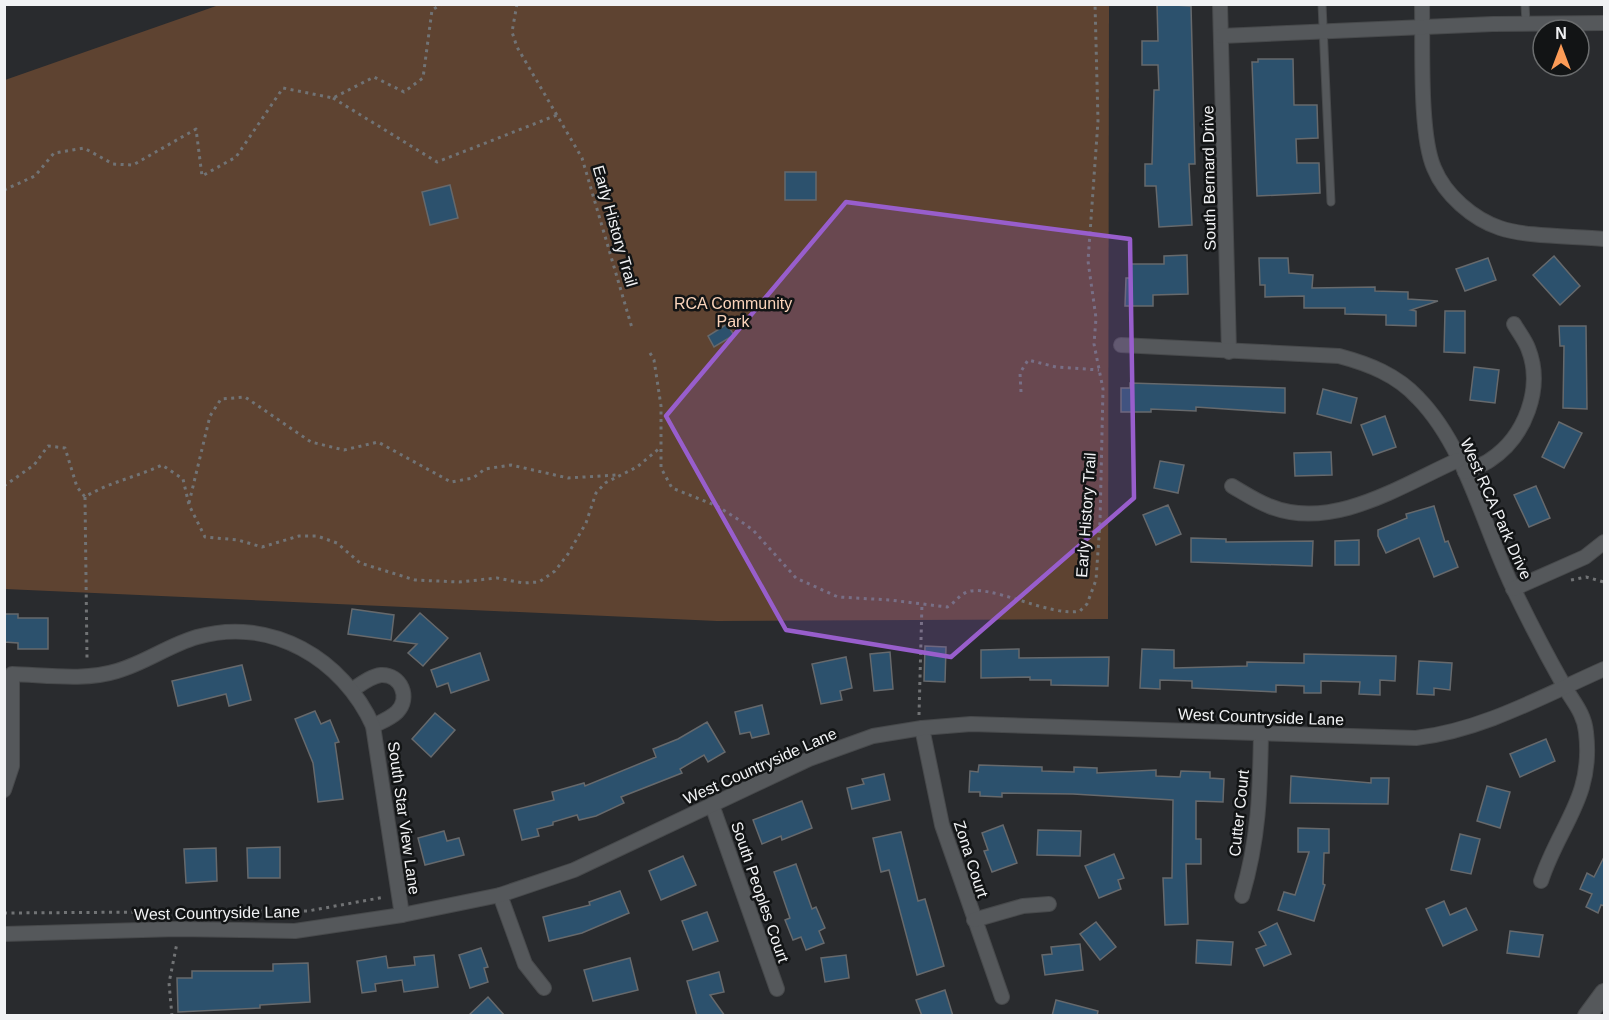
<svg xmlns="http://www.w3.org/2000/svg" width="1609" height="1020" font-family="Helvetica,sans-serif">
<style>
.green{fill:#5e4331}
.building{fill:#2c516d;stroke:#66696c;stroke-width:1.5}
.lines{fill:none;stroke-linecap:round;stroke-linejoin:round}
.lane-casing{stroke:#47494b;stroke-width:9}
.street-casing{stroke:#47494b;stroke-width:16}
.secondary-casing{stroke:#47494b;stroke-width:20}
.path{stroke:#717375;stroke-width:3;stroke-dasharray:3 4.5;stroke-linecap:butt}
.lane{stroke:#55585b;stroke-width:7}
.street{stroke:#55585b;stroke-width:14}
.secondary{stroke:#55585b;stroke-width:18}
.marked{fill:#985ecc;fill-opacity:0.2;stroke:#985ecc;stroke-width:4.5;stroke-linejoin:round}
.labels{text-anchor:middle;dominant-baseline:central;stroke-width:5;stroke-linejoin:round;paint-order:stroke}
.street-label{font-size:16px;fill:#f1f2f4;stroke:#121415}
.park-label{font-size:16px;fill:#fbd4bb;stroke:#121415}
</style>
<rect width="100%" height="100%" fill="#292b2e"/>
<polygon class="green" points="219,5 1109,5 1108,619 717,621 5,589 5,80"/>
<g class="building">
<polygon points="1157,4 1191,6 1195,164 1189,164 1192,225 1159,227 1156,186 1145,186 1145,164 1152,164 1154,90 1159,90 1158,65 1142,65 1142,41 1158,41"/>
<polygon points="1258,59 1293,59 1294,105 1317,105 1318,138 1296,139 1297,163 1319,163 1320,193 1257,196 1252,62 1258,62"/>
<rect x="785" y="172" width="31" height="28"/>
<polygon points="450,185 458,218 430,225 422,192"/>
<polygon points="1187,255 1188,294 1153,295 1153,306 1125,306 1126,278 1130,278 1130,264 1164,264 1164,256"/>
<polygon points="1554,256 1580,286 1560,305 1533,275"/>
<polygon points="1259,258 1288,258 1289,273 1313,275 1312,288 1375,287 1375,291 1408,292 1408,299 1438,301 1411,310 1416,311 1416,326 1386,325 1386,315 1345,314 1345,308 1304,308 1304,296 1265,297 1265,285 1260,285"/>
<polygon points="1488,258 1496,280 1465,291 1456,269"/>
<polygon points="1445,311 1465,311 1465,353 1444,352"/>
<polygon points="727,324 734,335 714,347 708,336"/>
<polygon points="1559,326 1586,326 1587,409 1563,408 1564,346 1560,346"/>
<polygon points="1474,367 1499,370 1495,403 1470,400"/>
<polygon points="1130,383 1285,388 1285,413 1196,407 1196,411 1151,409 1151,412 1121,412 1121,388 1130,388"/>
<polygon points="1323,389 1357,398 1351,423 1317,414"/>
<polygon points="1385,416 1396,447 1373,455 1361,425"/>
<polygon points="1559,422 1582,433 1564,468 1542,457"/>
<polygon points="1331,452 1332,475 1295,476 1294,453"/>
<polygon points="1160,461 1184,465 1178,493 1154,488"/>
<polygon points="1536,486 1550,518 1529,527 1514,495"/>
<polygon points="1168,505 1181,534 1156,545 1143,515"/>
<polygon points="1434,506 1445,542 1448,541 1458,567 1434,577 1419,538 1386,553 1378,536 1378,530 1407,518 1406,514"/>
<polygon points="1191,538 1226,539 1226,542 1313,541 1312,566 1191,562"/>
<polygon points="1359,540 1359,565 1335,565 1335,541"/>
<polygon points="352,609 394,615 391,640 348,634"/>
<polygon points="420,613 448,638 423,666 408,653 417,644 394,641"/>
<polygon points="4,614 18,614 18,618 48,618 48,649 18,649 18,643 4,642"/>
<polygon points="925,646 946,647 945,682 924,681"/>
<polygon points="1019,649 1019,658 1109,657 1108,686 1051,685 1051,680 1030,680 1030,677 981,678 981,650"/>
<polygon points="1142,649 1174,650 1174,668 1247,666 1247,662 1304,663 1304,654 1396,656 1395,681 1380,680 1380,695 1359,694 1360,682 1321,681 1321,693 1304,693 1304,686 1276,685 1276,692 1192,688 1192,681 1160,680 1160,689 1140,688"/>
<polygon points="890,652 893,689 874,691 870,654"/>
<polygon points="480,653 489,680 451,693 448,683 437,687 431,670"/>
<polygon points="846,657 852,688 840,691 842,700 821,704 812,664"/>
<polygon points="1419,661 1452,663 1450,690 1434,688 1434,695 1417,694"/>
<polygon points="242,665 251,700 229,706 226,694 178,706 172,681"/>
<polygon points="762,705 769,734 752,738 750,732 740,734 735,712"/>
<polygon points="315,711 321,724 330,720 339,742 335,743 343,799 318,802 313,763 295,719"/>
<polygon points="435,713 455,730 431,757 412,739"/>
<polygon points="707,722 725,752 708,762 704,755 680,769 682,773 621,797 624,803 596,816 579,820 577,815 553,822 553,825 537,829 539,836 522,840 514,810 554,800 552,792 584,783 585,786 656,757 653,749 678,739"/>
<polygon points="1546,739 1555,761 1520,777 1510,754"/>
<polygon points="979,765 1042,767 1042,771 1074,772 1074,767 1097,768 1097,773 1156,770 1156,776 1180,777 1181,771 1210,772 1210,778 1224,779 1223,802 1196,801 1196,839 1201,839 1201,864 1186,864 1188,924 1165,925 1163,878 1172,878 1173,800 1073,794 1002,793 1002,797 980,796 980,792 969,792 970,771 978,772"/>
<polygon points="884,774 890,800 852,809 847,788 864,784 862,779"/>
<polygon points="1291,776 1371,783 1371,778 1389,778 1388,804 1290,803"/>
<polygon points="1487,786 1510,792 1500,828 1477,821"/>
<polygon points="802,801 812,828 782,840 781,836 762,844 753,820"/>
<polygon points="1003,825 1017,863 992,872 984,851 988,850 982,833"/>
<polygon points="1298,828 1329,829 1329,853 1324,853 1323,884 1325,885 1314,921 1278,910 1284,892 1295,895 1309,852 1298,852"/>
<polygon points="1038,830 1081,831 1080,856 1037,855"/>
<polygon points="444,831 447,841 459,838 464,855 425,865 418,838"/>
<polygon points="901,832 918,901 925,899 944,966 917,975 889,870 881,872 873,838"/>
<polygon points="1460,834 1480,839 1471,874 1451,870"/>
<polygon points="280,847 280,878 248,878 247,848"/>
<polygon points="216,848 217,881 186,883 184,849"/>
<polygon points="1114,854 1124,878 1118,880 1121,889 1099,898 1085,866"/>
<polygon points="1605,855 1605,906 1601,905 1598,913 1586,907 1592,894 1580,889 1587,873 1594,877"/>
<polygon points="683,856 696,885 661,900 649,871"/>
<polygon points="796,864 812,909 816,907 825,928 819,931 824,943 806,950 801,937 793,940 785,920 790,918 774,872"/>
<polygon points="620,891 629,913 582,933 549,941 543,917 590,905 589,902"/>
<polygon points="1444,901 1450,915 1466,908 1477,930 1443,946 1426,909"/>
<polygon points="707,912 718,941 693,950 682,921"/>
<polygon points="1096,922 1116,947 1100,960 1080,934"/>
<polygon points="1277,923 1291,954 1264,966 1256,949 1266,945 1259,932"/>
<polygon points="1510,931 1543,935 1539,957 1507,953"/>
<polygon points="1197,940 1233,942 1231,965 1196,963"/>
<polygon points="1080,944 1083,970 1045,975 1042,955 1052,954 1051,947"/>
<polygon points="481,948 488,967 484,968 488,982 470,988 459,955"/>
<polygon points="434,955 438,987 404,992 402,980 375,984 376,991 362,993 357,961 386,956 388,968 415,965 414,957"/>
<polygon points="846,955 849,978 825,982 821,958"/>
<polygon points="630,958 638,990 593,1001 584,970"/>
<polygon points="308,963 310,1002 260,1005 260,1008 178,1012 177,978 192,978 192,971 273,971 273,964"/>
<polygon points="719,972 724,992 710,995 725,1016 697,1016 687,981"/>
<polygon points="945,990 953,1016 922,1016 916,1000"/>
<polygon points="488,997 505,1016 468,1016"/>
<polygon points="1056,1000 1098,1011 1097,1016 1052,1016"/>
</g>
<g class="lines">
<defs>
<g id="lane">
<polyline points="1322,4 1331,202"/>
<polyline points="1525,4 1526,23"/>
</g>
<g id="street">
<polyline points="1220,4 1229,352"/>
<path d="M1422 4C1423 45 1419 134 1434 168 1445 195 1473 219 1500 228 1526 237 1575 236 1604 239"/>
<polyline points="1221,36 1493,24 1604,23"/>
<path d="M1121 345 1339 356C1369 364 1397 375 1418 398 1467 448 1484 530 1515 592 1530 623 1546 654 1563 684 1572 701 1584 712 1586 732 1594 798 1559 825 1541 881"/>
<path d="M1465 472C1473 468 1483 465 1490 460 1525 437 1544 388 1528 348 1525 340 1518 331 1514 324"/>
<path d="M1232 486C1244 493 1256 501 1269 506 1332 532 1402 485 1458 460"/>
<polyline points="1513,589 1585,557 1604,542"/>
<path d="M352 690C361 684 371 676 381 675 401 674 411 698 397 712 391 718 381 722 373 726"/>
<polyline points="922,728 942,825 1002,997"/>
<path d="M4 790 12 766V674C46 675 85 681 117 671 145 663 169 645 197 637 271 616 343 659 373 726L402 915"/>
<polyline points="712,805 777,989"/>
<polyline points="500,895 525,964 544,988"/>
<path d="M1242 896C1259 838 1260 793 1261 733"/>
<polyline points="974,920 1023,906 1049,904"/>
<path d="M4 934 177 929 295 931 402 915 500 895 574 870 809 759 873 736 922 728 971 724 1416 738C1483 730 1543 696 1604 669"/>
</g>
<polyline id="secondary" points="1587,1016 1604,993"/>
</defs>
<use href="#lane" class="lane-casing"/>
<use href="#street" class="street-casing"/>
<use href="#secondary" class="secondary-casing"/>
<g class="path">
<polyline points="517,4 512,32 517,47 582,158 632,328"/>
<polyline points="333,98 437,162 557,115"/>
<polyline points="4,190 35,176 54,153 84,148 113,164 133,165 196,129 202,176 236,157 283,88 333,98 374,77 404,92 423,78 432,10 442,4"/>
<path d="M650 353 654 360 661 406V468L672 488 717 506 736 518 753 530 796 578 838 597 890 600 947 607C954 604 958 596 965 593 986 581 1050 618 1080 611L1087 604 1096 580 1100 522 1103 389 1094 344 1096 318 1088 261 1098 121 1095 4"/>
<polyline points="1021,392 1020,373 1028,360 1056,367 1099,370"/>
<path d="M4 486 34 465 48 446 65 448 77 487 85 497C109 482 137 477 162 465L183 479 189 505 205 537 238 540 262 547 299 536H317L337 543 360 563 415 580 459 582 497 578 523 583 539 582 555 571 568 554 586 523 596 493 605 483 637 467 661 447"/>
<polyline points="85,497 87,658"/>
<polyline points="189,503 210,416 221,399 245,397 311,442 344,450 378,442 451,482 473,478 485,469 511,465 568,478 616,475"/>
<polyline points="1571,580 1586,577 1604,582"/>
<polyline points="919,715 922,603"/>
<polyline points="4,913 308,911 385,897"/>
<polyline points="172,1016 169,983 177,943"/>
</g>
<use href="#lane" class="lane"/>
<use href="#street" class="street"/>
<use href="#secondary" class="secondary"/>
</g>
<path class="marked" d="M846 202 1130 239 1134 498 951 657 786 630 666 416Z"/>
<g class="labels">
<g class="street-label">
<text transform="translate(1209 178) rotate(-91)">South Bernard Drive</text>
<text transform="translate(615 226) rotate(74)">Early History Trail</text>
<text transform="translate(1496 509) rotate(66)">West RCA Park Drive</text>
<text transform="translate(1086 515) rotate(-86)">Early History Trail</text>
<text transform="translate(1261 717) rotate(2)">West Countryside Lane</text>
<text transform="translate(760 766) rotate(-24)">West Countryside Lane</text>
<text transform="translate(1239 813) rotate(-84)">Cutter Court</text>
<text transform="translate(404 818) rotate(82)">South Star View Lane</text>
<text transform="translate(971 859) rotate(72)">Zona Court</text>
<text transform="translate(760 892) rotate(71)">South Peoples Court</text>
<text transform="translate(217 913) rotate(-1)">West Countryside Lane</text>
</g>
<g class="park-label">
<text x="733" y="303">RCA Community<tspan x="733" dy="18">Park</tspan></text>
</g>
</g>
<rect width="1609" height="1020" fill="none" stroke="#f1f2f4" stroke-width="12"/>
<g transform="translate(1561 48)"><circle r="28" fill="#121415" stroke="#6b6d6e" stroke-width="1.5"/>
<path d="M0-4.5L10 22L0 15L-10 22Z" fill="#fd9c57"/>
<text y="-9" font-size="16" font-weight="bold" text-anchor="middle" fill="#f1f2f4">N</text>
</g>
</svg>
